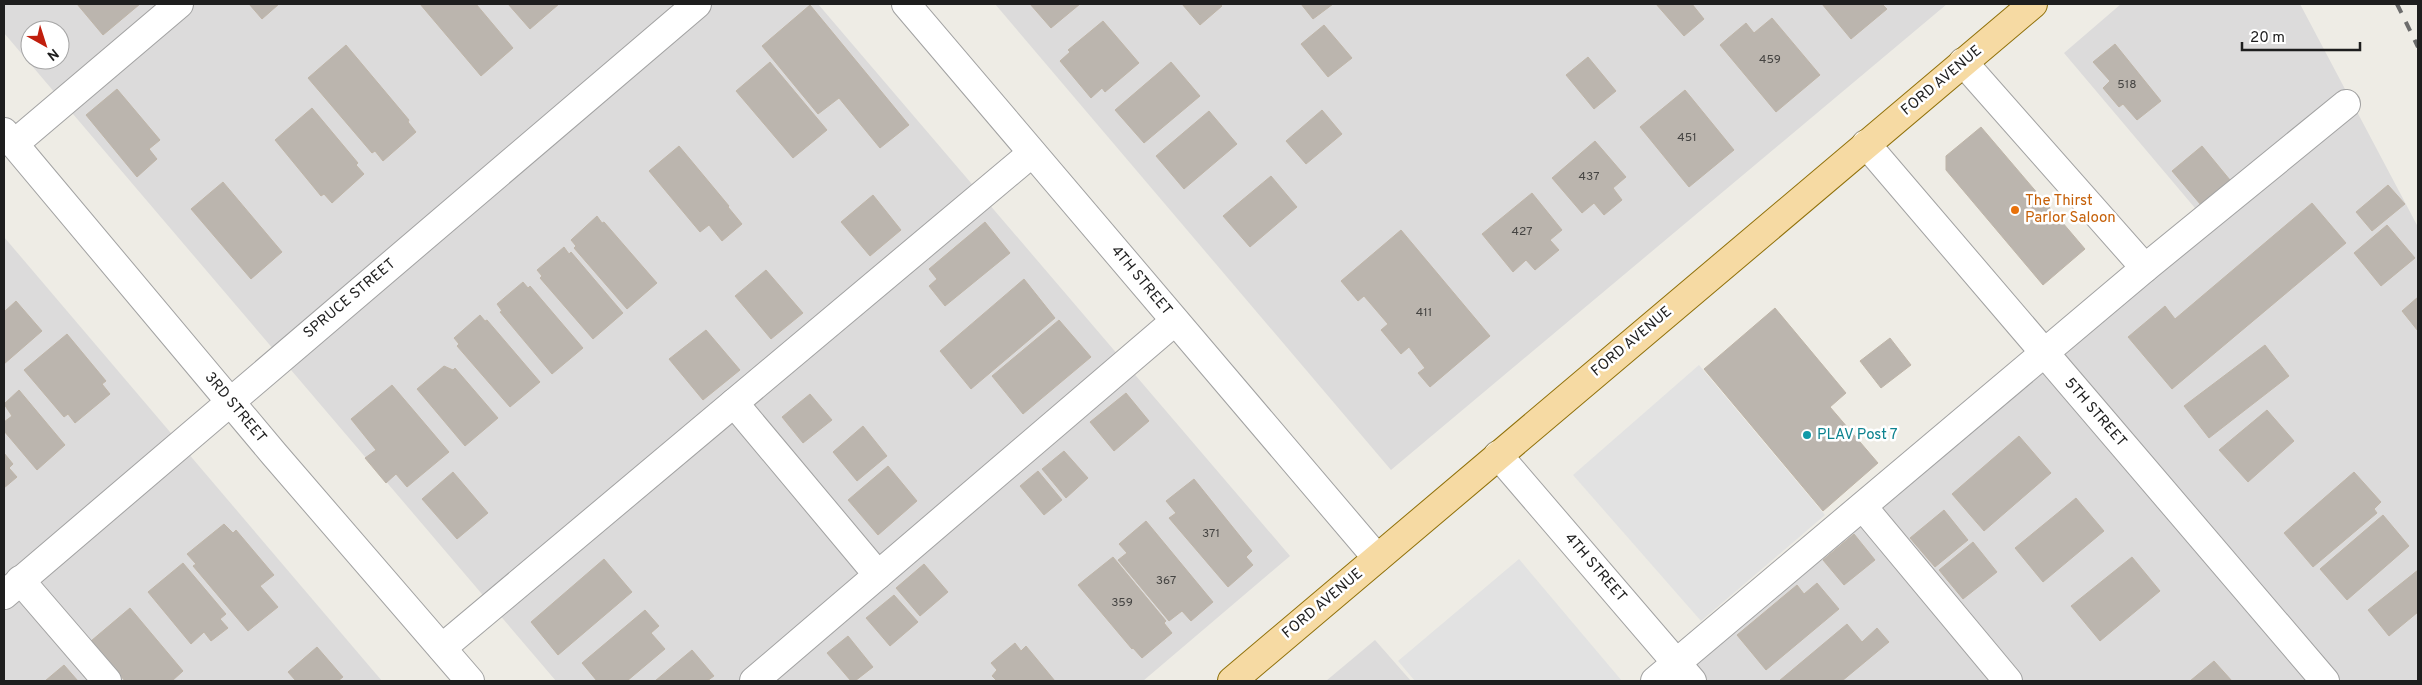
<svg xmlns="http://www.w3.org/2000/svg" width="2422" height="685" font-family="Overpass,sans-serif">
<style>
.residential{fill:#dcdbdb;fill-rule:evenodd}
.parking{fill:#e2e2e2}
.building{fill:#bbb5ae;stroke:#bfb5a8}
.lines{fill:none;stroke-linecap:round;stroke-linejoin:round}
.minor-casing{stroke:#a2a2a2;stroke-width:30}
.major-casing{stroke:#8f7009;stroke-width:30}
.minor{stroke:#fff;stroke-width:28}
.major{stroke:#f6daa3;stroke-width:28}
.rail{stroke:#6c6c6c;stroke-width:4;stroke-dasharray:10 10;stroke-linecap:butt}
.food-dot{fill:#e8710a;stroke:#fff;stroke-width:2}
.culture-dot{fill:#0f9aa8;stroke:#fff;stroke-width:2}
.labels{text-anchor:middle;dominant-baseline:central;stroke-width:5;stroke-linejoin:round;paint-order:stroke}
.number-label{font-size:12px;fill:#454442}
.street-label{font-size:15px;fill:#1e1e1e;stroke:#fff}
.food-label{font-size:15px;fill:#c56008;stroke:#fff;text-anchor:start}
.culture-label{font-size:15px;fill:#0d838f;stroke:#fff;text-anchor:start}
</style>
<rect width="100%" height="100%" fill="#eeece5"/>
<g class="residential">
<path d="M4 4H818L1290 556 1143 681H556L4 33ZM30 30H60V60H30Z"/>
<polygon points="995,4 1947,4 1391,470"/>
<polygon points="2121,4 2300,4 2418,227 2418,681 1676,681 2211,227 2064,53"/>
<polygon points="4,237 382,681 4,681"/>
<polygon points="1375,640 1411,681 1326,681"/>
</g>
<g class="parking">
<polygon points="1699,365 1825,515 1701,621 1573,475"/>
<polygon points="1519,559 1622,681 1415,681 1398,661"/>
</g>
<g class="building">
<polygon points="77,4 140,4 103,35"/>
<polygon points="249,4 279,4 262,19"/>
<polygon points="420,4 476,4 513,48 481,76"/>
<polygon points="508,4 559,4 530,29"/>
<polygon points="1030,4 1080,4 1051,28"/>
<polygon points="1182,4 1220,4 1222,6 1200,25"/>
<polygon points="1301,4 1333,4 1313,19"/>
<polygon points="1656,4 1692,4 1704,19 1684,36"/>
<polygon points="1822,4 1882,4 1887,9 1851,39"/>
<polygon points="810,5 909,125 880,148 839,98 818,114 762,46"/>
<polygon points="1772,18 1820,75 1776,112 1720,45 1746,23 1754,33"/>
<polygon points="1103,21 1139,63 1105,92 1102,88 1091,98 1060,61 1070,52 1068,50"/>
<polygon points="1324,25 1352,58 1328,77 1301,44"/>
<polygon points="2115,44 2161,101 2137,120 2123,104 2119,107 2103,88 2110,81 2093,62"/>
<polygon points="346,45 409,120 408,122 416,132 383,161 375,151 372,153 308,78"/>
<polygon points="1588,57 1616,91 1594,109 1566,75"/>
<polygon points="770,62 827,130 793,158 736,91"/>
<polygon points="1171,62 1200,96 1144,143 1115,110"/>
<polygon points="117,89 160,140 149,149 157,159 137,177 86,115"/>
<polygon points="1685,90 1734,150 1689,187 1640,127"/>
<polygon points="312,108 358,163 356,165 364,174 332,203 324,194 321,196 275,140"/>
<polygon points="1322,110 1342,134 1306,164 1286,141"/>
<polygon points="1209,111 1237,144 1184,189 1156,156"/>
<polygon points="1981,127 2085,249 2043,285 1946,170 1946,156"/>
<polygon points="1595,141 1626,177 1613,188 1622,200 1604,215 1594,203 1582,213 1552,178"/>
<polygon points="679,146 729,206 728,207 742,224 722,241 709,225 700,232 649,171"/>
<polygon points="2202,146 2230,180 2201,205 2172,171"/>
<polygon points="1271,176 1297,207 1250,247 1223,216"/>
<polygon points="223,182 282,252 251,279 191,209"/>
<polygon points="2388,185 2405,204 2372,231 2356,212"/>
<polygon points="1532,193 1562,230 1550,240 1559,250 1535,270 1526,260 1513,272 1482,234"/>
<polygon points="873,195 901,230 870,256 841,222"/>
<polygon points="2312,203 2346,243 2172,389 2128,337 2165,306 2175,319"/>
<polygon points="597,216 602,223 604,222 657,283 627,309 574,248 576,246 571,240"/>
<polygon points="985,222 1010,253 945,306 929,286 937,279 929,269"/>
<polygon points="2387,225 2415,258 2381,286 2354,253"/>
<polygon points="1401,230 1490,336 1430,387 1418,373 1425,368 1409,347 1401,354 1381,330 1388,324 1364,296 1358,301 1341,281"/>
<polygon points="564,247 569,254 571,252 623,313 593,339 540,278 542,276 537,270"/>
<polygon points="766,270 803,313 771,339 735,296"/>
<polygon points="1024,279 1055,318 971,389 940,351"/>
<polygon points="523,282 528,288 530,286 583,348 552,374 500,312 502,311 497,304"/>
<polygon points="2418,297 2418,331 2402,311"/>
<polygon points="16,301 42,331 4,364 4,312"/>
<polygon points="1775,308 1846,393 1830,407 1878,463 1823,511 1704,369"/>
<polygon points="480,315 485,321 487,320 540,382 510,407 457,346 459,344 454,338"/>
<polygon points="1059,320 1091,357 1023,414 992,376"/>
<polygon points="706,330 740,370 703,400 669,359"/>
<polygon points="67,334 106,381 102,384 110,394 75,423 68,414 64,417 24,370"/>
<polygon points="1890,338 1911,365 1881,388 1860,361"/>
<polygon points="2265,345 2289,376 2209,438 2184,406"/>
<polygon points="444,366 453,370 455,368 498,418 465,446 417,389"/>
<polygon points="392,385 449,452 407,487 396,474 386,483 365,458 376,450 351,419"/>
<polygon points="19,390 65,445 37,470 4,431 4,422 12,416 4,404"/>
<polygon points="1126,393 1149,421 1114,451 1090,422"/>
<polygon points="810,394 832,420 803,443 782,417"/>
<polygon points="2267,410 2294,441 2248,482 2219,450"/>
<polygon points="863,426 887,456 857,481 833,452"/>
<polygon points="2019,436 2051,473 1984,531 1952,494"/>
<polygon points="1064,451 1088,478 1066,498 1042,469"/>
<polygon points="4,453 13,464 9,468 17,477 4,488"/>
<polygon points="888,466 917,501 878,535 848,500"/>
<polygon points="1038,471 1062,500 1044,515 1020,486"/>
<polygon points="453,472 488,513 457,539 422,499"/>
<polygon points="2354,472 2381,502 2374,509 2377,513 2313,567 2284,533"/>
<polygon points="1194,479 1252,551 1246,557 1253,565 1228,587 1169,518 1176,513 1166,501"/>
<polygon points="2076,498 2104,531 2043,582 2015,548"/>
<polygon points="1944,510 1968,540 1935,567 1910,538"/>
<polygon points="2383,515 2409,546 2347,600 2320,569"/>
<polygon points="1146,521 1213,602 1191,621 1182,611 1169,621 1118,560 1127,553 1119,544"/>
<polygon points="224,524 233,533 236,530 274,575 260,586 278,607 248,631 193,566 196,564 187,554"/>
<polygon points="1854,534 1875,560 1844,585 1823,560"/>
<polygon points="1973,542 1997,572 1963,599 1939,570"/>
<polygon points="1113,557 1166,621 1164,623 1172,633 1142,658 1133,648 1132,649 1078,585"/>
<polygon points="2132,557 2160,591 2100,641 2071,606"/>
<polygon points="604,559 632,592 558,655 531,622"/>
<polygon points="183,563 226,614 220,619 228,628 211,641 204,632 191,644 148,592"/>
<polygon points="924,564 948,592 920,616 896,588"/>
<polygon points="2418,570 2418,612 2389,636 2368,610"/>
<polygon points="1817,583 1839,609 1766,670 1737,635 1797,585 1804,594"/>
<polygon points="894,595 918,622 890,646 866,618"/>
<polygon points="130,608 183,671 172,681 125,681 91,641"/>
<polygon points="645,610 659,626 651,633 665,649 627,681 597,681 582,663"/>
<polygon points="1847,624 1862,642 1877,628 1889,642 1842,681 1779,681"/>
<polygon points="848,636 873,667 855,681 851,681 827,653"/>
<polygon points="1015,643 1021,651 1026,646 1055,681 997,681 992,676 997,670 991,663"/>
<polygon points="317,647 343,677 338,681 296,681 288,672"/>
<polygon points="692,650 714,676 707,681 655,681"/>
<polygon points="2214,661 2232,681 2190,681"/>
<polygon points="64,665 78,681 45,681"/>
</g>
<g class="lines">
<defs>
<g id="minor">
<polyline points="906,4 1377,558"/>
<polyline points="1963,62 2145,268"/>
<polyline points="4,132 274,454 470,681"/>
<polyline points="14,144 179,4"/>
<polyline points="1866,144 2325,681"/>
<polyline points="734,403 878,575"/>
<polyline points="1498,455 1692,681"/>
<polyline points="1863,507 2008,681"/>
<polyline points="20,580 107,681"/>
<polyline points="4,595 697,4"/>
<polyline points="442,648 1032,153"/>
<polyline points="754,681 1175,321"/>
<polyline points="1655,681 2145,268 2346,104"/>
</g>
<polyline id="major" points="1232,681 2033,4"/>
</defs>
<use href="#minor" class="minor-casing"/>
<use href="#major" class="major-casing"/>
<use href="#minor" class="minor"/>
<use href="#major" class="major"/>
<polyline class="rail" points="2397,4 2418,47"/>
</g>
<circle class="food-dot" cx="2015" cy="210" r="5"/>
<circle class="culture-dot" cx="1807" cy="435" r="5"/>
<g class="labels">
<g class="number-label">
<text x="1770" y="60">459</text>
<text x="2127" y="85">518</text>
<text x="1687" y="138">451</text>
<text x="1589" y="177">437</text>
<text x="1522" y="232">427</text>
<text x="1424" y="313">411</text>
<text x="1211" y="534">371</text>
<text x="1166" y="581">367</text>
<text x="1122" y="603">359</text>
</g>
<g class="street-label">
<text transform="translate(1942 81) rotate(-40)">FORD AVENUE</text>
<text transform="translate(1141 281) rotate(50)">4TH STREET</text>
<text transform="translate(350 299) rotate(-40)">SPRUCE STREET</text>
<text transform="translate(1632 342) rotate(-40)">FORD AVENUE</text>
<text transform="translate(235 408) rotate(50)">3RD STREET</text>
<text transform="translate(2095 413) rotate(49)">5TH STREET</text>
<text transform="translate(1595 568) rotate(49)">4TH STREET</text>
<text transform="translate(1323 604) rotate(-40)">FORD AVENUE</text>
</g>
<g class="food-label">
<text x="2025" y="201">The Thirst<tspan x="2025" dy="17">Parlor Saloon</tspan></text>
</g>
<g class="culture-label">
<text x="1817" y="435">PLAV Post 7</text>
</g>
</g>
<rect width="2422" height="685" fill="none" stroke="#1e1e1e" stroke-width="10"/>
<g transform="translate(45 45) rotate(141)"><circle r="24" fill="#ffffff" stroke="#a5a5a5"/>
<path d="M0-4L9 19L0 12L-9 19Z" fill="#c01e0d"/>
<text y="-8" font-size="14" font-weight="bold" text-anchor="middle" fill="#1e1e1e">N</text>
</g>
<path d="M2242 42v8h118v-8" fill="none" stroke="#1e1e1e" stroke-width="2.5"/>
<text x="2250" y="42" font-size="15" fill="#1e1e1e" stroke="#ffffff" stroke-width="4" paint-order="stroke">20 m</text>
</svg>
